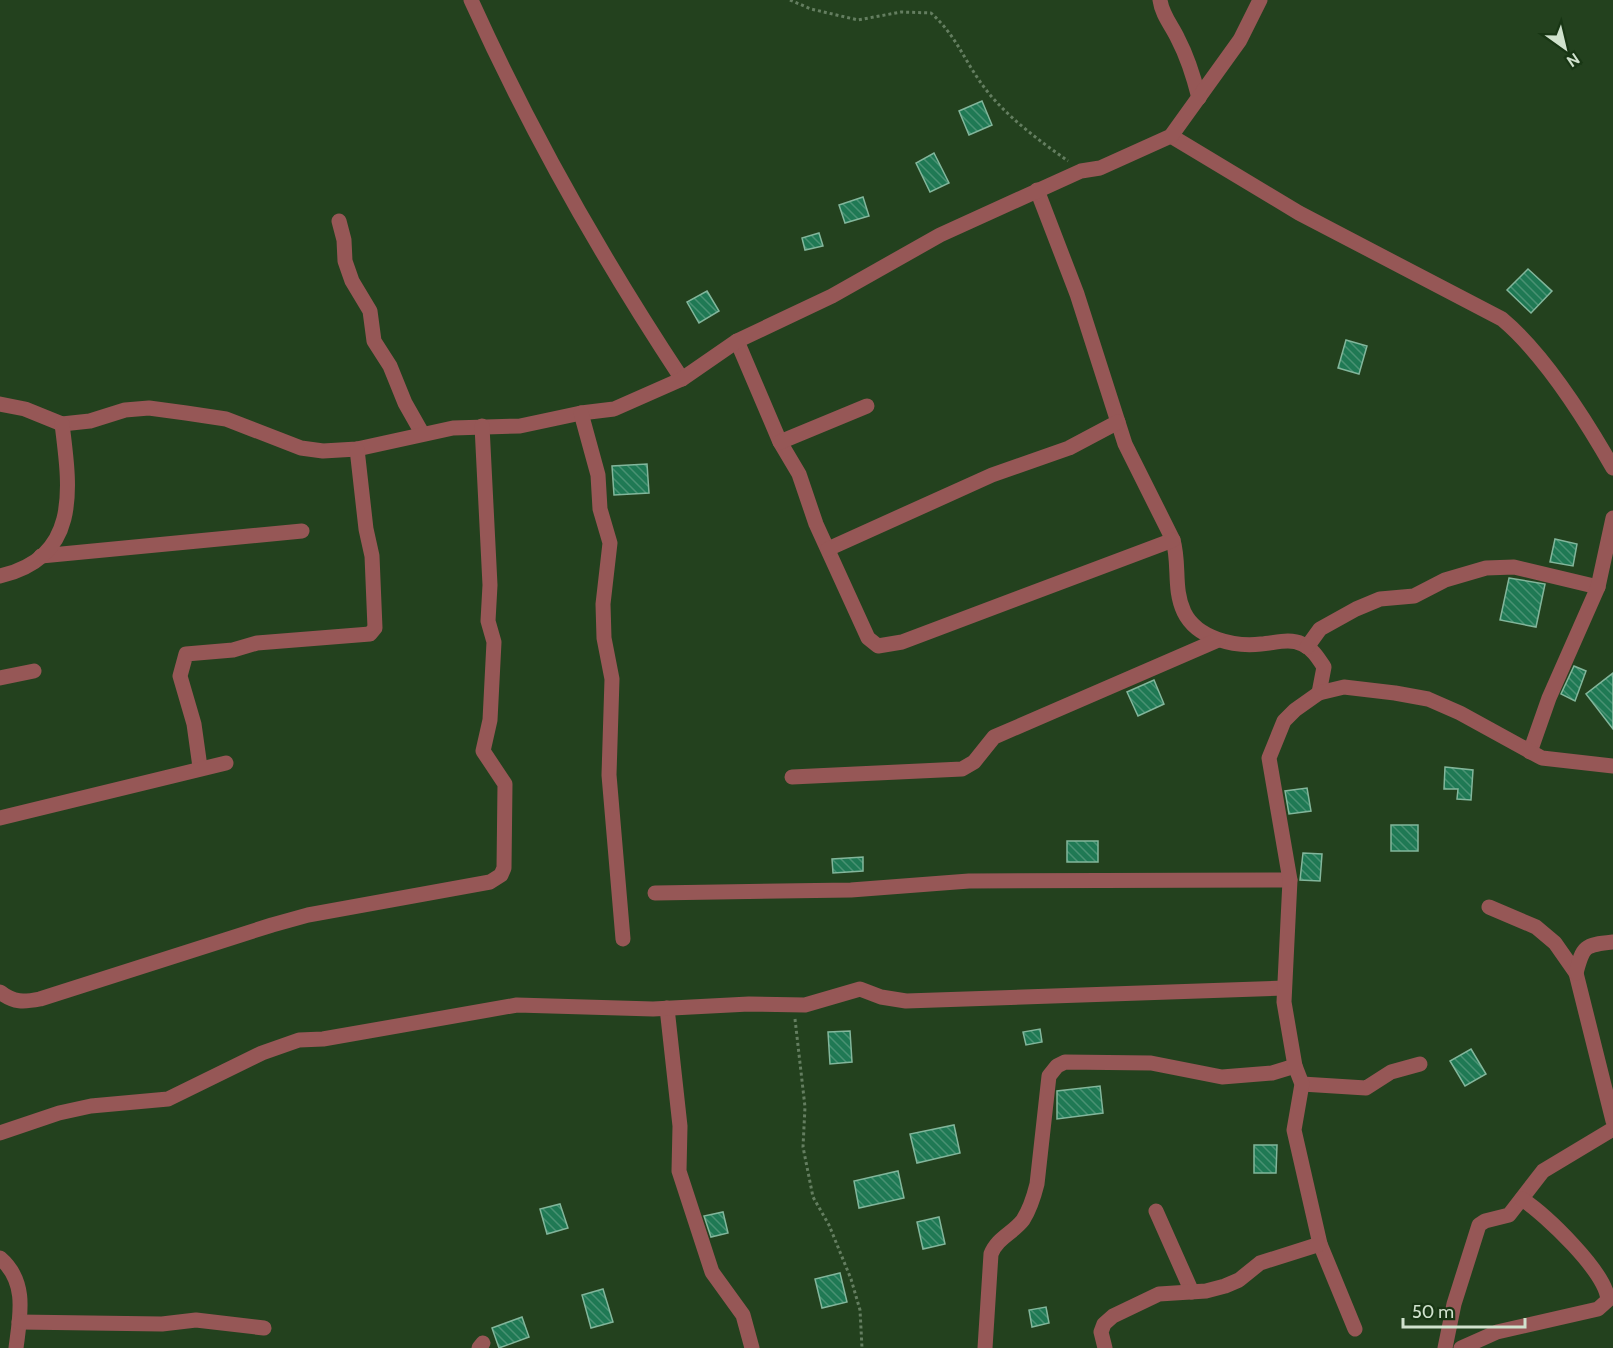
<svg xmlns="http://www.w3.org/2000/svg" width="1613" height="1348" font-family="Cabin,sans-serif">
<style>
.building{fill:url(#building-back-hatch);stroke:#82b69b;stroke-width:1.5}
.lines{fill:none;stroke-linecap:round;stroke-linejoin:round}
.path{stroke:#647e60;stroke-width:3;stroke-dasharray:3 3;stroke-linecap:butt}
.street{stroke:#965756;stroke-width:15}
</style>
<defs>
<pattern id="building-back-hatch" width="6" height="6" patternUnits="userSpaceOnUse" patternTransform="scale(1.5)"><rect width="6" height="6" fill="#1f7954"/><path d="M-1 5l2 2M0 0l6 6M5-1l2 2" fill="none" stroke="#499273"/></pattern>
</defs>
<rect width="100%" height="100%" fill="#23411e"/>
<g class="building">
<polygon points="982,101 992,125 969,135 959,111"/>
<polygon points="934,153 949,183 930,192 916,163"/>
<polygon points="863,197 869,216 845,223 839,205"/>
<polygon points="819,233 823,246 805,250 802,238"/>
<polygon points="1528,269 1552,291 1531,313 1507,290"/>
<polygon points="707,291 719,311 699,323 687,302"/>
<polygon points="1346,340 1367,346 1359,374 1338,368"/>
<polygon points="647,464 649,493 614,495 612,466"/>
<polygon points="1555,539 1577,544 1573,566 1550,562"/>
<polygon points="1509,578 1545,584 1536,627 1500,620"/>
<polygon points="1574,666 1586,671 1575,701 1561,694"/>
<polygon points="1613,673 1613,729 1586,694"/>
<polygon points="1154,680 1164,704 1138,716 1127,692"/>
<polygon points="1445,767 1473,770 1471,800 1457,799 1458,789 1444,789"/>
<polygon points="1307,788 1311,811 1289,814 1285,791"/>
<rect x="1391" y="825" width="27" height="26"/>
<rect x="1067" y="841" width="31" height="21"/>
<polygon points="1303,853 1322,854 1320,881 1300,880"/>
<polygon points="863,857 863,871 833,873 832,859"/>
<polygon points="1040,1029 1042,1042 1026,1045 1023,1032"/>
<polygon points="850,1031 852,1062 830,1064 828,1032"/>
<polygon points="1471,1049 1486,1074 1465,1086 1450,1061"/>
<polygon points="1100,1086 1103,1113 1057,1119 1057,1091"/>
<polygon points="954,1125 960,1153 917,1163 910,1134"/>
<polygon points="1254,1145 1277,1145 1276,1173 1254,1173"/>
<polygon points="898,1171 904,1198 859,1208 854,1181"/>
<polygon points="560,1204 568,1228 547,1234 540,1209"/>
<polygon points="723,1212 728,1233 711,1237 704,1216"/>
<polygon points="939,1217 945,1244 923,1249 917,1222"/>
<polygon points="840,1273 847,1302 822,1308 815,1279"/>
<polygon points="603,1289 613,1322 591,1328 582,1295"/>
<polygon points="1046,1307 1049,1323 1032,1327 1029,1310"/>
<polygon points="522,1317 529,1337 499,1348 492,1328"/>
</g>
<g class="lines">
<g class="path">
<path d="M790 0 811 9 858 20 901 12 931 13C956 36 961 54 979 80 1000 112 1037 139 1068 161"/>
<polyline points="795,1019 805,1107 803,1147 813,1197 829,1225 851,1279 860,1310 862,1348"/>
</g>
<g class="street">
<path d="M471 0C532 135 600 255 682 379"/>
<path d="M1160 0C1162 15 1172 26 1178 39 1188 58 1194 78 1199 98"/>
<path d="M1171 136 1299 213 1502 319C1545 355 1585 419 1613 468"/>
<path d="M1037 190 1077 294 1125 444 1173 540C1180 564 1173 589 1184 612 1197 639 1235 647 1261 644 1275 643 1290 638 1302 644 1313 649 1318 658 1324 667L1319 693"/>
<polyline points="339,221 344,240 345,261 352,281 370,311 374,341 390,366 405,403 422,433"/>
<polyline points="737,341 780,442 799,474 816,524 868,638 878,646 902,642 1173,540"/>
<polyline points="0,404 25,409 62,424 90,421 125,410 149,408 186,413 226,419 301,448 323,451 357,449 453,428 520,426 581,413 614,409 682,379 737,341 832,296 940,235 1081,171 1100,168 1171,136 1240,40 1260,0"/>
<polyline points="581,413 598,475 600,509 610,543 603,604 604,638 612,679 609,775 623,939"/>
<polyline points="780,442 867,406"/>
<polyline points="828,549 992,475 1069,448 1118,422"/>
<polyline points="41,556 302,531"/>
<path d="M0 576C81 557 70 488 62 424"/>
<polyline points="1307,647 1320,629 1356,609 1380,599 1414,596 1445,580 1486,568 1514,567 1598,587"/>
<polyline points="0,678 34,671"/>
<polyline points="1530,752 1549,698 1598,587 1613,518"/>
<polyline points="200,767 194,724 180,676 186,654 233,650 257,643 370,634 375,628 372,556 366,529 357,449"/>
<polyline points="792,777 962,769 974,762 994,737 1218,640"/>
<polyline points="0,818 226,763"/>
<polyline points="655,893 851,890 969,881 1290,880"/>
<polyline points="1489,907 1536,927 1555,943 1576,973 1613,1121"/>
<path d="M1576 973C1583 946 1584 945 1613 942"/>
<path d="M0 992C14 1003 24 1002 40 999L272 925 308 915 490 882 501 875 504 868 505 784 483 751 490 720 494 642 488 621 490 585 482 426"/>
<polyline points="667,1008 680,1126 679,1171 712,1272 743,1315 752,1348"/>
<polyline points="1302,1084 1366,1088 1391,1072 1420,1064"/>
<polyline points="0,1133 59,1113 91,1106 168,1099 262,1053 299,1040 323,1039 517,1005 653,1009 749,1004 805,1005 860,989 881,997 906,1001 1284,988"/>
<polyline points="1156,1211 1192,1292"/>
<polyline points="1320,1244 1355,1329"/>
<path d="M0 1258C28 1282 20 1316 16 1348"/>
<polyline points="19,1322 162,1324 196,1320 264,1328"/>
<polyline points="479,1348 483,1343"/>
<path d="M985 1348 991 1254C997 1238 1013 1233 1023 1220 1030 1209 1034 1196 1037 1184L1049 1076 1057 1066 1065 1062 1151 1063 1222 1077 1272 1073 1295 1066"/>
<polyline points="1105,1348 1101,1332 1104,1324 1113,1316 1159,1294 1206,1291 1225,1286 1239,1280 1260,1263 1320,1244 1294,1130 1302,1084 1295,1066 1284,1002 1290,880 1269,758 1284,721 1295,710 1319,693 1344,687 1395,693 1428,699 1460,713 1542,758 1613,766"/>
<polyline points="1445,1348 1454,1304 1479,1225 1485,1221 1509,1215 1543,1171 1613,1129"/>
<path d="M1461 1348 1497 1332 1598 1309 1608 1300C1606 1272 1546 1215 1522 1199"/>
</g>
</g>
<g transform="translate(1565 48) rotate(146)" stroke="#183614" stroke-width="4.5" paint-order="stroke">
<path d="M0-4.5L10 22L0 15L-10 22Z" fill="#d0e2cd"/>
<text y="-9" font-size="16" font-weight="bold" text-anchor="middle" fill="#d0e2cd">N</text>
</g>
<path d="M1403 1318v9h122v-9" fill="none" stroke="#d0e2cd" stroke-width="3"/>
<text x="1412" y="1318" font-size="18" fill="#d0e2cd" stroke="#183614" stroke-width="4.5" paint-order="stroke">50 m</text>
</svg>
